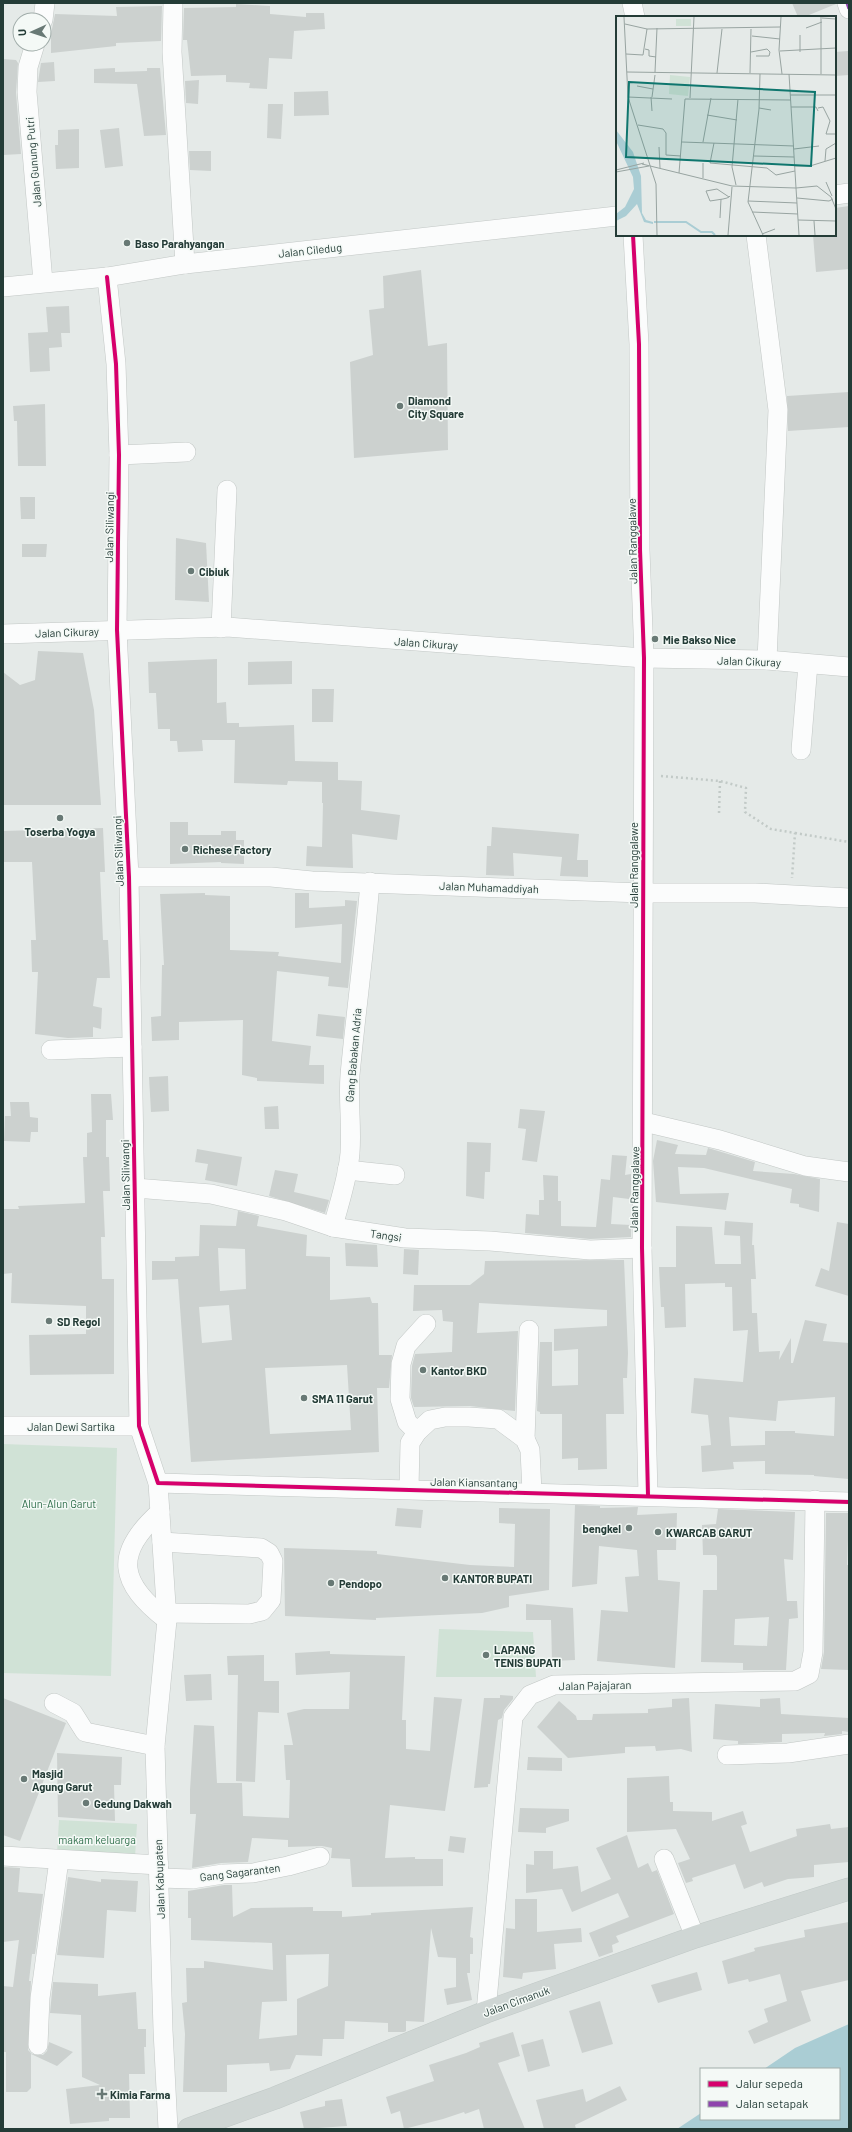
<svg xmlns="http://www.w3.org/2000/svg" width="852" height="2132" font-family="Barlow,sans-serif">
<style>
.green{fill:#d0e2d6}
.water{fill:#aacdd4}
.building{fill:#ccd1cf;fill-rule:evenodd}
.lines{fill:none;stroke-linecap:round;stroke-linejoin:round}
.minor-casing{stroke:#c2c7c5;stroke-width:20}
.major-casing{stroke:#c1c9c7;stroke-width:23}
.path{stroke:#c2cac7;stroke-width:2.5;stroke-dasharray:2 3;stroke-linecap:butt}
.minor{stroke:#fbfcfc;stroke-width:19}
.major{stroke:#cfd6d4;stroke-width:22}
.quiet{stroke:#8e44ad;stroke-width:3;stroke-dasharray:6 3;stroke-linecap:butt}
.cycleway-casing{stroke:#f4f9f6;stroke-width:6}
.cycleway{stroke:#d6006c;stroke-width:4}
.poi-dot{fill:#687975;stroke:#f4f9f6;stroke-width:1.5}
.labels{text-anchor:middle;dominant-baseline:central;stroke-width:3;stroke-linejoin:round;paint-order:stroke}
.street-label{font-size:11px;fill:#243c37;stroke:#f4f9f6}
.poi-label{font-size:11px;font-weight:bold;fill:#243c37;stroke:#f4f9f6;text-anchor:start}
.park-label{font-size:11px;fill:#31704d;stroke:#f4f9f6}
.inset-river{fill:none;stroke:#aacdd4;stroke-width:2}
.inset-road{fill:none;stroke:#98a4a1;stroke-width:1}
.view{fill:#0f766e;fill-opacity:0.15;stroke:#0f766e;stroke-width:2}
.inset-edge{fill:none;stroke:#243c37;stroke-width:2}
</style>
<rect width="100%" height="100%" fill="#e5eae8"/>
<g class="green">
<polygon points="3,1444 117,1448 111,1676 3,1673"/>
<polygon points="439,1629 533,1632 536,1677 436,1677"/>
<polygon points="59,1820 137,1824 135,1857 57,1853"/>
</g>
<polygon class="water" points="849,2024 849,2129 677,2129 701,2113 701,2119 839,2119 839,2069 764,2069 795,2048"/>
<g class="building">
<polygon points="792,3 836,3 836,4 804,17 798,17"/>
<polygon points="236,4 270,6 270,14 306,17 306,13 324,13 325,29 294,31 292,59 269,58 267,89 249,88 250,83 226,82 226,75 191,76 187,40 183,40 184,8 236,7"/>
<polygon points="162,6 161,41 116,43 116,46 51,53 51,34 55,14 117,16 116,7"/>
<polygon points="848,51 849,75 835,76 835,52"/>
<polygon points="3,59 16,60 18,63 16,93 21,154 3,155"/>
<polygon points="54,62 55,81 38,82 41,63"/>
<polygon points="115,68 115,72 147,71 147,68 160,68 166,135 144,136 137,84 94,83 94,69"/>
<polygon points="199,80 198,104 186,103 185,81"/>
<polygon points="328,91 329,115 294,116 294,92"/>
<polygon points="268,104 283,104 281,139 267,138"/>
<polygon points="119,128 123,166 105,168 100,130"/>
<polygon points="79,129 79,168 56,169 55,145 58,145 58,130"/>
<polygon points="189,151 211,151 211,171 190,170"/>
<polygon points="849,206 849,269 816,272 813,235 835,235 835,208"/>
<polygon points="421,270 428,346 447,343 448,450 354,458 350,362 373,355 369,310 384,308 383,276"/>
<polygon points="69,306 70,333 61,333 62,347 49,348 50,371 30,372 28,333 48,332 46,307"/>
<polygon points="849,392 849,427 788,431 787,396"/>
<polygon points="45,404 46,466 18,466 17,421 14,421 13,406"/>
<polygon points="20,497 35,497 35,519 21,519"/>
<polygon points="176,538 206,543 209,602 175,600"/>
<polygon points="22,544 47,544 46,557 22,557"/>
<polygon points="38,651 83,653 94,710 101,805 3,805 3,672 20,685 35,680"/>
<polygon points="217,659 217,703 226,702 227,723 239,723 239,727 294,725 295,761 338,762 338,780 362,781 361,810 400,815 397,840 352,834 353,868 306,866 307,846 322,847 323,803 322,803 322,782 288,781 287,785 234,783 235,740 202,740 203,751 178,752 177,741 170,741 170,729 158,729 156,693 149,693 148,662"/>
<polygon points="292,661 292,684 248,685 248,662"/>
<polygon points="312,689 334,689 333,722 312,722"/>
<polygon points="170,822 188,822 188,835 221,835 221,831 236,831 236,840 244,840 244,864 221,863 221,862 170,864"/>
<polygon points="492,827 579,834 577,860 588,860 588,877 560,876 562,857 513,853 514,876 486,875 487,846 491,846"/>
<polygon points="103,828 105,872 100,872 103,940 108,940 110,978 97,978 93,1006 102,1008 101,1029 93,1027 93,1037 68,1038 35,1034 38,972 32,972 31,940 36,940 32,862 3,862 3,831"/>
<polygon points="205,893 205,895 230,896 230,950 279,952 278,956 341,963 342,924 295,928 295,893 309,893 309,908 345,906 345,900 357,901 348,988 328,986 329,977 277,971 272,1041 311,1046 309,1065 324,1065 324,1084 257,1081 257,1078 242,1075 243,1020 179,1022 179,1040 152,1041 151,1017 161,1016 162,965 164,965 160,894"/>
<polygon points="318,1014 345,1017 343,1039 316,1036"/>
<polygon points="168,1076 169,1111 151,1112 149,1077"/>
<polygon points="91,1094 111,1094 113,1120 106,1120 106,1157 109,1157 110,1191 103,1191 105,1237 101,1237 102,1279 114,1279 114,1374 30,1375 29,1335 86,1334 86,1306 11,1303 12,1273 3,1274 3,1209 19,1209 18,1206 85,1203 83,1157 87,1157 87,1133 92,1132"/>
<polygon points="10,1102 29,1102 30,1117 38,1118 38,1132 31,1132 30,1142 4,1141 5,1116 11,1116"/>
<polygon points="278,1106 279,1129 265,1129 264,1107"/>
<polygon points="520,1109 545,1111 537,1162 522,1160 526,1129 518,1128"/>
<polygon points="657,1140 678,1145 675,1154 706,1155 708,1148 755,1162 753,1171 794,1174 820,1179 819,1212 799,1207 799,1204 790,1203 792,1189 704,1168 678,1167 680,1194 729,1193 726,1210 656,1202 653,1161"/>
<polygon points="467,1142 491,1143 490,1172 485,1172 484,1199 466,1196"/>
<polygon points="197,1149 242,1157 237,1186 205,1180 208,1164 195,1162"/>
<polygon points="612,1155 627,1156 625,1175 631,1174 631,1194 629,1199 613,1197 611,1224 631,1225 631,1237 590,1239 525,1233 526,1214 539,1215 539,1200 544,1200 543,1175 558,1176 558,1201 561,1201 561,1226 596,1227 601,1179 610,1180"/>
<polygon points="275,1170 298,1174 294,1192 329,1200 325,1213 269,1196"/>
<path d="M238 1211 259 1216 257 1226 307 1235 306 1256 330 1257V1300L370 1297 372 1303H378L379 1355H392L389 1388H377L379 1452 191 1462 178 1279 152 1280V1261H175V1257L199 1256 200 1225 236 1226ZM218 1248 245 1249 246 1289 220 1291ZM229 1305 232 1340 202 1343 199 1307ZM347 1365 351 1430 270 1434 265 1368Z"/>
<path d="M725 1221 753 1223 752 1245H754L756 1279H751L752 1313H757L759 1352 780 1351 779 1360 791 1338V1363H793L805 1320 827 1324 823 1341 849 1343V1479L814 1476V1475L765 1474V1461L733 1462 734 1469 702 1472 701 1446 711 1445 708 1415 691 1413 694 1378 743 1382 748 1330 733 1331 732 1287H725V1283L685 1284 686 1327 665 1328 664 1307H661L659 1267H676V1226L712 1227 715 1264H741L740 1236 724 1235ZM835 1397 834 1436 795 1433V1431H765V1445L731 1446 729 1417 776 1421 778 1401Z"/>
<polygon points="837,1222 849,1224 849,1296 815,1286 821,1268 829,1271"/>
<polygon points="345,1243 377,1245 378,1267 346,1266"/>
<polygon points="404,1249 419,1250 418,1275 403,1274"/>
<polygon points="624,1260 628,1353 627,1378 623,1378 624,1414 606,1414 607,1469 578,1470 578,1458 562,1459 562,1414 540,1414 540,1412 537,1411 540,1342 552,1342 552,1386 578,1385 578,1349 554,1351 554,1329 607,1326 607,1310 479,1303 477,1333 518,1331 515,1411 470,1406 414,1407 411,1398 412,1366 415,1354 452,1352 453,1322 443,1321 442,1310 413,1311 414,1285 470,1285 484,1274 485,1261"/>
<polygon points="575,1505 600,1506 600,1508 638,1507 637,1515 677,1513 676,1550 657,1550 658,1580 680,1582 675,1668 597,1661 601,1610 628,1612 625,1577 639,1576 637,1550 599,1546 597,1584 572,1587"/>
<polygon points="397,1508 423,1510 421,1528 395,1526"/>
<polygon points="499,1508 550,1509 549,1590 509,1596 509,1607 482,1613 376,1618 376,1620 285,1616 284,1548 377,1551 377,1554 470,1565 514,1567 515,1524 499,1523"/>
<path d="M718 1509 795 1512 793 1560 784 1559 787 1601H797L798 1618 789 1619 786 1670H743V1663L701 1662 703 1590H717V1557L716 1555H703L702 1525 716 1524ZM769 1617 767 1646 734 1645 735 1619Z"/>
<polygon points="826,1513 849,1513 847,1565 849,1565 849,1670 821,1669 824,1652"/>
<polygon points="526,1604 573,1608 575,1660 552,1661 551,1620 526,1620"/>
<polygon points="330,1651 330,1654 405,1656 402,1720 406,1720 406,1749 430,1751 434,1697 462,1699 445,1811 390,1805 385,1858 415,1857 415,1859 443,1859 443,1886 352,1887 350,1859 331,1858 332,1848 322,1846 288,1847 288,1840 252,1838 248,1862 221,1863 192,1868 196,1814 190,1814 190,1790 194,1725 214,1726 217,1783 242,1783 243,1816 289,1818 290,1780 286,1780 284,1745 293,1745 287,1713 304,1709 349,1709 350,1672 296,1675 295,1653"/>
<polygon points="264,1655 264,1681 279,1681 279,1713 258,1712 255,1782 236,1781 238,1675 228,1675 227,1656"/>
<polygon points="211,1674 212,1700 186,1701 184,1675"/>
<polygon points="500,1695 513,1696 513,1699 504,1710 502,1718 498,1720 490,1784 488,1784 488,1787 474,1788 484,1698 500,1698"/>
<polygon points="3,1698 66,1723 20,1841 3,1835"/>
<polygon points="689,1698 692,1752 681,1749 656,1751 655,1746 625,1747 625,1753 568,1758 537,1727 559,1701 576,1716 577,1720 592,1720 593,1714 648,1713 648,1709 672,1707 672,1699"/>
<polygon points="780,1698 781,1714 849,1718 849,1732 842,1731 842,1734 824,1736 825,1733 782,1734 782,1742 738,1744 738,1741 713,1739 715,1704 760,1707 760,1699"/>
<polygon points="57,1753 122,1757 121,1785 114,1785 115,1821 58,1817"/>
<polygon points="528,1757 562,1758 562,1771 527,1770"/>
<polygon points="669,1776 670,1802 673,1802 673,1811 712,1812 712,1821 743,1811 747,1824 741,1826 750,1852 797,1836 796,1829 830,1824 831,1829 849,1827 849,1862 814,1865 814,1877 788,1879 764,1887 762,1882 744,1889 735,1864 692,1878 693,1881 686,1883 678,1863 690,1859 676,1829 627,1832 627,1778"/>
<polygon points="520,1808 569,1809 569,1821 546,1828 546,1833 518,1832"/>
<polygon points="627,1835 638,1868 648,1863 652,1872 657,1870 674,1914 616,1936 619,1942 612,1945 613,1952 599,1957 589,1933 629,1917 618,1893 572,1912 562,1889 526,1893 526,1864 534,1865 534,1851 553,1851 553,1869 578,1866 581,1892 611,1879 596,1848"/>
<polygon points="450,1836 466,1838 464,1853 448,1851"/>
<polygon points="3,1867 20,1868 18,1892 43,1894 35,1954 32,1954 29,1981 31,1981 28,2050 32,2054 43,2055 47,2051 49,2042 73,2052 57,2066 31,2054 31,2088 27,2092 6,2092 6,2052 3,2052 3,1986 13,1987 19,1940 3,1942"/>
<polygon points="68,1877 101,1882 101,1879 138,1881 136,1912 107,1910 104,1958 57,1955"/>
<path d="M224 1885H232L233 1917 251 1908 313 1907V1911H342V1917L371 1915V1913L473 1907 470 1937 473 1938V1954H470V1973H467L472 2000 447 2005 444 1989 456 1987V1958L438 1957 431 1928 424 2022 406 2021V2031L404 2032H388V2023L345 2021 344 2039H323L322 2056 296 2055 290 2069 270 2071 269 2063 227 2065V2092H183L185 2034 182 2003 187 2002 186 1968H204V1961L273 1970 272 1943 191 1940V1918H188V1891ZM329 1954 328 1986 297 1999V2035L259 2039 262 2002 287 2001 286 1955Z"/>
<polygon points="515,1899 537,1899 537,1932 581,1928 582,1942 554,1944 556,1969 523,1973 522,1979 503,1977 506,1928 515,1929"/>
<polygon points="849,1922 849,1980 801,1991 811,2021 754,2044 748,2031 768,2022 764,2009 787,2001 780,1974 749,1982 748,1979 728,1984 722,1961 755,1951 754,1948 805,1937 804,1930"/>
<polygon points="697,1972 702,1990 658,2003 651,1985"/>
<polygon points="53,1982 98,1984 98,1996 136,1992 138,2029 146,2029 146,2047 144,2047 145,2074 129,2074 130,2118 109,2118 109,2121 70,2124 66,2089 100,2085 82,2077 81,2015 50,2013"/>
<polygon points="600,2001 613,2044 582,2053 569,2011"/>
<polygon points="513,2032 520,2056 498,2063 525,2129 484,2129 479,2109 465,2114 464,2112 443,2119 404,2129 400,2111 391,2114 386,2097 434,2081 429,2065 466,2053 480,2047 479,2043"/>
<polygon points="543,2039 550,2066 528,2072 521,2045"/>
<polygon points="620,2086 627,2100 575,2125 576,2129 544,2129 536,2100 583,2089 586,2102"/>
<polygon points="342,2099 347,2126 304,2129 300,2112 325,2106 325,2101"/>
</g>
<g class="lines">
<defs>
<g id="minor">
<polyline points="173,3 172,52 185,264"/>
<polyline points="632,3 635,17"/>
<polyline points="847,3 849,9"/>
<polyline points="43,20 45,3"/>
<polyline points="35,44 28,67 27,92 43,282"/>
<polyline points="835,195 849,193"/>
<polyline points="633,235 639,344 640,550 644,658 642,1248 648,1495"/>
<polyline points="756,235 778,410 767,660"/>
<polyline points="107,277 116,364 119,455 117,630 129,877 139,1426 158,1483 167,1620 155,1746 163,2030 168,2129"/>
<polyline points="3,287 107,277 185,264 617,216"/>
<polyline points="119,455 186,452"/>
<polyline points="221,628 227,490"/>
<polyline points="3,634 227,627 644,658 767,660 849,667"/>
<polyline points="801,750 808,664"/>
<polyline points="129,877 271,877 312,881 642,893 755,893 849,898"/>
<polyline points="51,1050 132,1047"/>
<polyline points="644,1122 720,1140 805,1166 849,1172"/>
<polyline points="347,1170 395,1175"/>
<polyline points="135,1188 211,1194 286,1211 333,1227 405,1238 490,1241 590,1250 642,1248"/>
<path d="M333 1227C339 1203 348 1178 350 1153 352 1127 348 1101 350 1075 356 1010 365 946 370 882"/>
<polyline points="3,1426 139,1426"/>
<polyline points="417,1432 407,1422 400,1399 401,1364 406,1346 426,1324"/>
<polyline points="525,1439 529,1330"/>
<polyline points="158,1483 849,1502"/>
<polyline points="409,1489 410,1443 417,1432 430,1420 445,1417 469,1417 498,1419 525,1439 530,1450 532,1492"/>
<path d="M160 1512C113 1554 119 1583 167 1620"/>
<polyline points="162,1542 261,1548 269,1553 273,1561 271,1600 262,1611 249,1614 167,1613"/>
<polyline points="54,1703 73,1713 85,1732 155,1746"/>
<polyline points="727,1755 788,1753 849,1744"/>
<polyline points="3,1856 159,1865"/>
<polyline points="664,1859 695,1937"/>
<polyline points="159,1878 192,1879 223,1874 253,1873 288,1866 320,1857"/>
<polyline points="486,2012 513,1717 530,1695 554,1685 795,1681 809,1674 813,1652 815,1500"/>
<polyline points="38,2045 40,1998 59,1860"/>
</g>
<polyline id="major" points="189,2129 275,2098 486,2012 695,1937 849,1889"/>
</defs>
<use href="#minor" class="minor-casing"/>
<use href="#major" class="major-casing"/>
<g class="path">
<polyline points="661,776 720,781 746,788 745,812 771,829 795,833 792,878"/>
<polyline points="719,813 720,781"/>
<polyline points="795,833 849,842"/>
</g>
<use href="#minor" class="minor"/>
<use href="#major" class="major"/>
<polyline class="quiet" points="847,3 849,9"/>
<defs>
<g id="cycleway">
<polyline points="633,235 639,344 640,550 644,658 642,1248 648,1495"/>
<polyline points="107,277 116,364 119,455 117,630 129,877 139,1426 158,1483 849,1502"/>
</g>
</defs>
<use href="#cycleway" class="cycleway-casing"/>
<use href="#cycleway" class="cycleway"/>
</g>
<g class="poi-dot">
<circle cx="127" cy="243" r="4"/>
<circle cx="400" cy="406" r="4"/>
<circle cx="191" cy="571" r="4"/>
<circle cx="655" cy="639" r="4"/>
<circle cx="60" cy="818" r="4"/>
<circle cx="185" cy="849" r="4"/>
<circle cx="49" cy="1321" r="4"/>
<circle cx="423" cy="1370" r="4"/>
<circle cx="304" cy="1398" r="4"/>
<circle cx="629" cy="1528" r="4"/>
<circle cx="658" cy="1532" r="4"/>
<circle cx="445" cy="1578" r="4"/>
<circle cx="331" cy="1583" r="4"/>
<circle cx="486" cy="1655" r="4"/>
<circle cx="24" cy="1779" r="4"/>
<circle cx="86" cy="1803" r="4"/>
<path d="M100 2088h4v4h4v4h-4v4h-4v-4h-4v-4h4z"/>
</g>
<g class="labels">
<g class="street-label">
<text transform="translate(33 162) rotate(-95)">Jalan Gunung Putri</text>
<text transform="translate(310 250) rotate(-6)">Jalan Ciledug</text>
<text transform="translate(109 527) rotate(-89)">Jalan Siliwangi</text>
<text transform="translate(632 541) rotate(-91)">Jalan Ranggalawe</text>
<text transform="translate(67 632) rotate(-2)">Jalan Cikuray</text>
<text transform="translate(426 643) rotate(4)">Jalan Cikuray</text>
<text transform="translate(749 661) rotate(2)">Jalan Cikuray</text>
<text transform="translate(118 851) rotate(-92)">Jalan Siliwangi</text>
<text transform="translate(633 865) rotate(-90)">Jalan Ranggalawe</text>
<text transform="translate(489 887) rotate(2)">Jalan Muhamaddiyah</text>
<text transform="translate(353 1055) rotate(-85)">Gang Babakan Adria</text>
<text transform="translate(125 1175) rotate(-91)">Jalan Siliwangi</text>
<text transform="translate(634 1189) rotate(-89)">Jalan Ranggalawe</text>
<text transform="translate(386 1235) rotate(8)">Tangsi</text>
<text x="71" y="1426">Jalan Dewi Sartika</text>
<text transform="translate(474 1482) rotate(1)">Jalan Kiansantang</text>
<text transform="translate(595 1685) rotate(-1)">Jalan Pajajaran</text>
<text transform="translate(240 1872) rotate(-7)">Gang Sagaranten</text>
<text transform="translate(159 1879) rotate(-92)">Jalan Kabupaten</text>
<text transform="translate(516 2001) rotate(-20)">Jalan Cimanuk</text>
</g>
<g class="poi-label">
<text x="135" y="243">Baso Parahyangan</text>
<text x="408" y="400">Diamond<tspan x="408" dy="13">City Square</tspan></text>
<text x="199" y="571">Cibiuk</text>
<text x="663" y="639">Mie Bakso Nice</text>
<text x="60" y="831" text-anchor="middle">Toserba Yogya</text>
<text x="193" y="849">Richese Factory</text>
<text x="57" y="1321">SD Regol</text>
<text x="431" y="1370">Kantor BKD</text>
<text x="312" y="1398">SMA 11 Garut</text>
<text x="621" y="1528" text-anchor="end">bengkel</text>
<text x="666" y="1532">KWARCAB GARUT</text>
<text x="453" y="1578">KANTOR BUPATI</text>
<text x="339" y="1583">Pendopo</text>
<text x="494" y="1649">LAPANG<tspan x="494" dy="13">TENIS BUPATI</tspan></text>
<text x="32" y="1773">Masjid<tspan x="32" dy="13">Agung Garut</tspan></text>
<text x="94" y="1803">Gedung Dakwah</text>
<text x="110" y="2094">Kimia Farma</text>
</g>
<g class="park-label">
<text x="59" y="1503">Alun-Alun Garut</text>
<text x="97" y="1839">makam keluarga</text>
</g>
</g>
<g transform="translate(616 16)">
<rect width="220" height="220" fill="#e5eae8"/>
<path d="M60 3H75V10H60ZM54 59 74 61 72 80 53 78Z" fill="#d0e2d6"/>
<path d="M0 114 17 136 25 160 26 197 30 204 37 206V208L28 206 21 188 10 200 0 205V198L9 191 18 173 17 161 0 125Z" fill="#aacdd4"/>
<path class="inset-river" d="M38 206H70L85 216H96L99 219"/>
<path class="inset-road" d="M8 1 12 81 40 168 41 219M165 1 163 34 166 58M206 2 220 3M9 8 31 13 164 11M190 12 206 6M184 19V36M136 20 164 23M29 33 33 34V40L40 41M164 35 220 32M135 36 151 33 154 36 153 40H140M10 38 27 39 31 13M11 56 220 59M39 56 41 12M101 57 106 13M134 57 135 13M144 58 143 93 132 186 147 219M173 58 180 172 201 170 215 181 220 193M205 58V1M21 70 37 73M174 79H220M12 81 56 83M35 81 36 95M36 81 39 59M74 82 78 1M175 91H200L202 95M143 92 155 94M202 92 207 91 214 105 210 118H220M91 99 121 104M22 109 47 113 50 117V139L65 140M66 126 178 130M87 126 95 82M98 127 94 147 151 152 160 159 179 155M43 131 44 152M178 133 203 130M138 140 178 141M209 145 210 133 220 127M26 148 116 170 180 172 183 219M178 150H194L220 142M0 154 28 147M0 156 33 150M63 157 69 83 175 84M87 162V147M210 166 216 180M120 169 116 151 122 83M113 181 101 173 90 175 94 185 107 183 111 182 113 181 114 180M181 182 213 185 217 183M132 185 181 187M136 196 182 198M104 202 105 183M182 204 220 205M198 205 199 219M146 218 159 213M112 219 116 171"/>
<path class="view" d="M13 66 199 76 195 150 10 141Z"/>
<rect width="220" height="220" class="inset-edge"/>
</g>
<rect width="852" height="2132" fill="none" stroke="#243c37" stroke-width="8"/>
<rect x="700" y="2068" width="140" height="52" fill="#f4f9f6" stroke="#a1adaa"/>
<rect x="708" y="2081" width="20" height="6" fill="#d6006c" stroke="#a1adaa"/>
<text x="736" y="2088" font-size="12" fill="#243c37">Jalur sepeda</text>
<rect x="708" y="2101" width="20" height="6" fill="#8e44ad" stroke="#a1adaa"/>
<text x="736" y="2108" font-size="12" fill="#243c37">Jalan setapak</text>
<g transform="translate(32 32) rotate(267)"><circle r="19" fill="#f4f9f6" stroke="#a1adaa"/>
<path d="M0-3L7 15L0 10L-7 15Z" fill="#687975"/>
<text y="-6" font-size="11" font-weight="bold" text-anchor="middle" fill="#243c37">U</text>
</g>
</svg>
